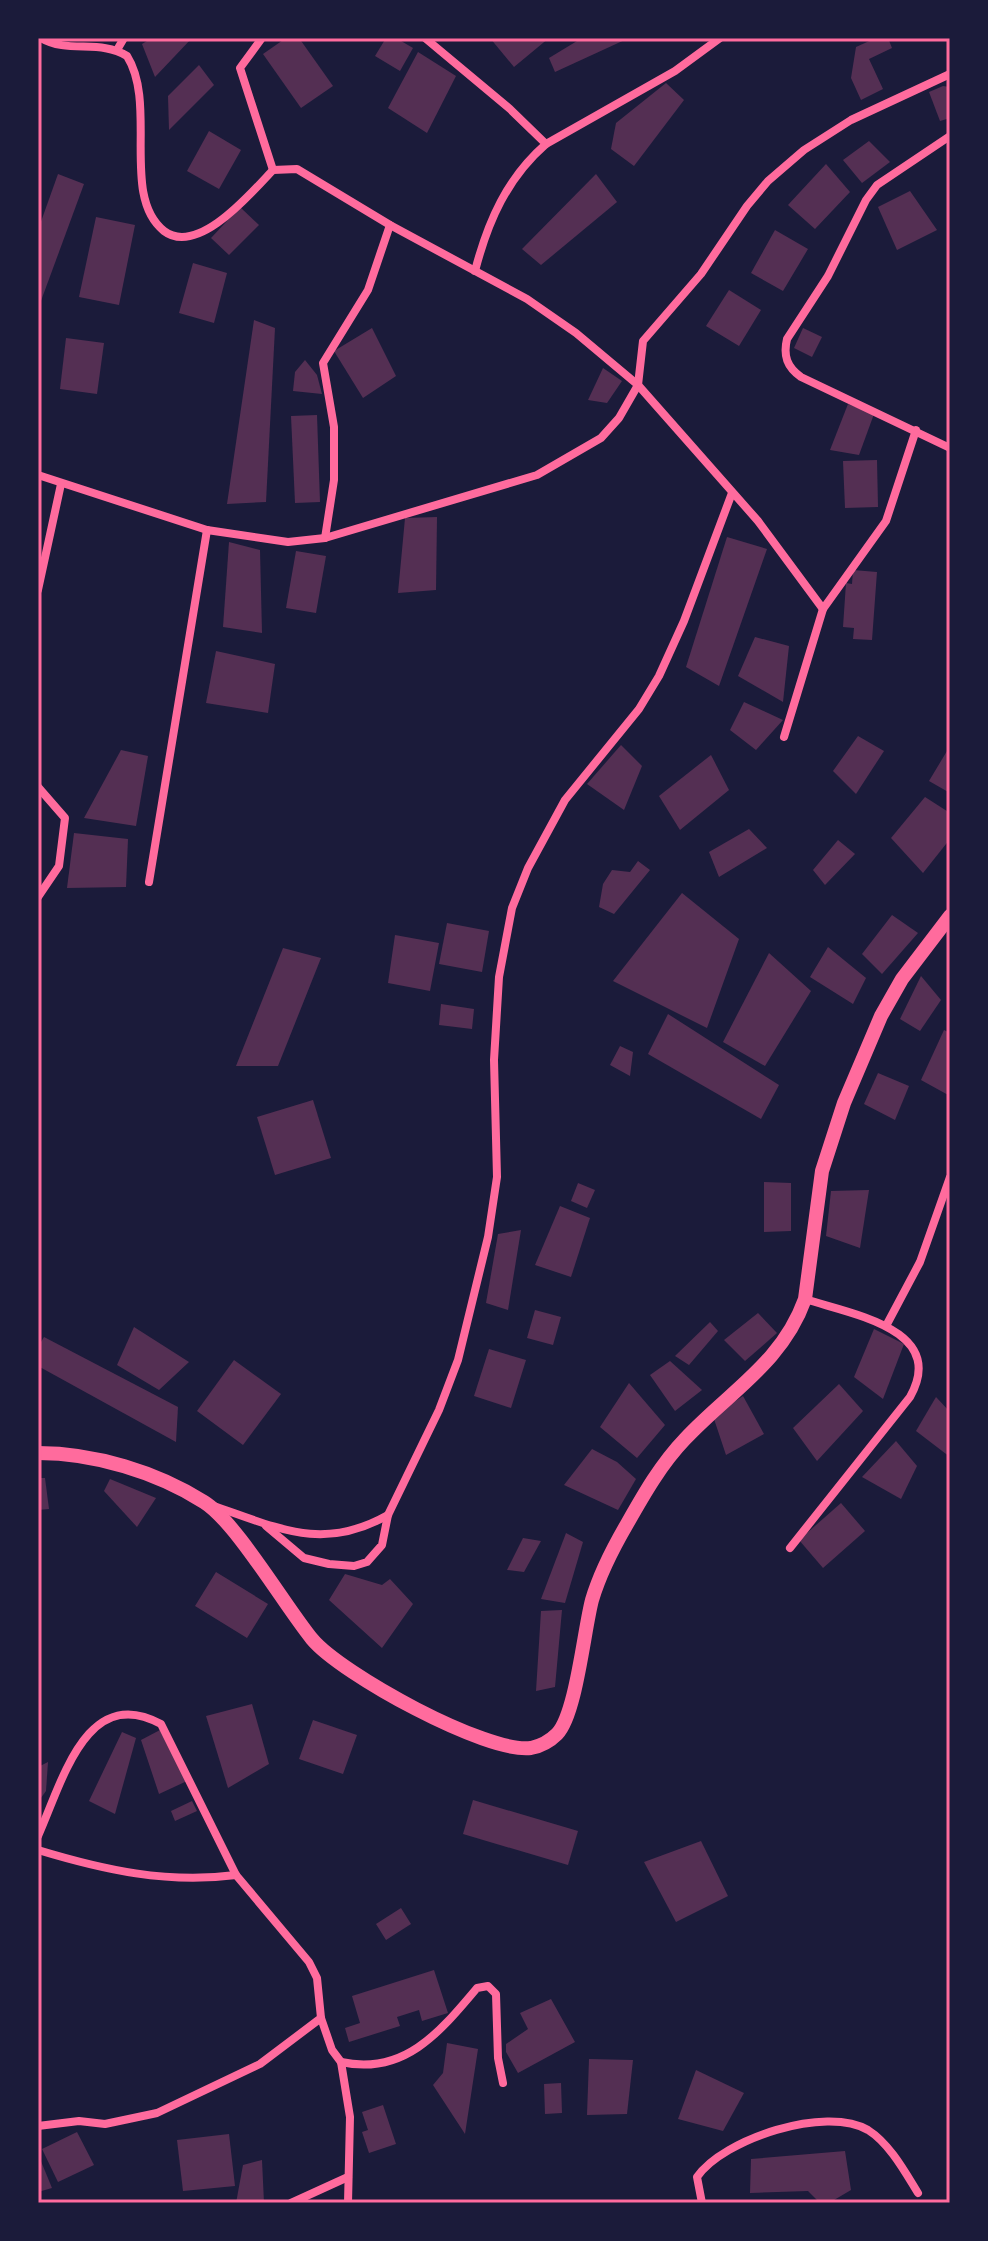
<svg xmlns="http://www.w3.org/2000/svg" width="988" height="2241" font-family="Rubik,sans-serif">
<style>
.building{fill:#542f53}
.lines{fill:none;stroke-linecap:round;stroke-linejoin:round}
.minor{stroke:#ff6b9d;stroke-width:8}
.tertiary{stroke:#ff6b9d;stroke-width:14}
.neatline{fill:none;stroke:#ff6b9d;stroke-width:3}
</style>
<rect width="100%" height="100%" fill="#1b1b3a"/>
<g class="building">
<polygon points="152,38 192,38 155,77 142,44"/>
<polygon points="286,38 299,38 333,86 301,108 263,54"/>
<polygon points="386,38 396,38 413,48 400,71 375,56"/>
<polygon points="490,38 549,38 514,67"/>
<polygon points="582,38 629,38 555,72 549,58"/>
<polygon points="876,38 888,38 892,48 869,59 883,89 861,100 851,78 856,47"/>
<polygon points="418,52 456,76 427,133 388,108"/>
<polygon points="199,65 214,85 169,130 168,96"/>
<polygon points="666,83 684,100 634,166 611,149 616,123"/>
<polygon points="943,86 950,87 950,118 940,121 929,92"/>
<polygon points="209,131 241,150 219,189 187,171"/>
<polygon points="869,141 890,162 862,183 843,160"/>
<polygon points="826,164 850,192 815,229 788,205"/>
<polygon points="58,174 84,184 38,309 38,230"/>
<polygon points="596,174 617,202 541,265 522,249"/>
<polygon points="910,191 937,230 897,250 878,207"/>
<polygon points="240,207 259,225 229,255 211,238"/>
<polygon points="96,217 135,225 119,305 79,297"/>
<polygon points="775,230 808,249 783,291 751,273"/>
<polygon points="193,263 227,273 214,323 179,313"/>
<polygon points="729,290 761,310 739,346 706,326"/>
<polygon points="254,320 275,328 266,502 227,504"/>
<polygon points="372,328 396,376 363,398 334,351"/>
<polygon points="803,328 822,337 812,357 794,348"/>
<polygon points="66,338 104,343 97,394 60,389"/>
<polygon points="305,360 317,375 322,394 293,391 295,372"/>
<polygon points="603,368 622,381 607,403 588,400"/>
<polygon points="848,404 874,414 859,455 830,450"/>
<polygon points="317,415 320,502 295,503 291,416"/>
<polygon points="877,460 878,507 845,508 843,461"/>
<polygon points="437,517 436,590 398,593 405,518"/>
<polygon points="727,537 767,549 719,686 686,667"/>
<polygon points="229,542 260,550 262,633 223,627"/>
<polygon points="296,551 326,556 316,613 286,608"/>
<polygon points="853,570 877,572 872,640 853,639 854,628 843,627 846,583 852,584"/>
<polygon points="755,637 789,646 783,702 738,676"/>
<polygon points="216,651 275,664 268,713 206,703"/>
<polygon points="744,702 783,720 756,750 730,730"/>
<polygon points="858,736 884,751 856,794 833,771"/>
<polygon points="621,745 642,766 624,810 587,784"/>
<polygon points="950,746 950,793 929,781"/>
<polygon points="121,750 148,756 136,826 84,818"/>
<polygon points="711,755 729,790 680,830 659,796"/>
<polygon points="925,797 950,813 950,839 923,873 891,838"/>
<polygon points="749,829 767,848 719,877 709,852"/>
<polygon points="74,833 128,839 126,887 67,888"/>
<polygon points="838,840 855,854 825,885 813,870"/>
<polygon points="638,861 650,870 614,914 599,907 603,884 612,870 630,872"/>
<polygon points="682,893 739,939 707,1028 613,981"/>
<polygon points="892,915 918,933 882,974 862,954"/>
<polygon points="447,923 489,931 482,972 439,964"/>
<polygon points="395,935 439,943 430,991 388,983"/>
<polygon points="828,947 866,978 853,1004 810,977"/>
<polygon points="283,948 321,958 278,1066 236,1066"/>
<polygon points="769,953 811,991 765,1066 723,1042"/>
<polygon points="921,976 941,1000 920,1031 900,1019"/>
<polygon points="441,1004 474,1009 472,1029 439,1025"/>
<polygon points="668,1014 779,1085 761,1119 648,1054"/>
<polygon points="944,1030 950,1033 950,1096 921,1080"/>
<polygon points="620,1046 633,1052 630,1076 610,1065"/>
<polygon points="878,1073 909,1086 895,1120 864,1104"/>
<polygon points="313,1100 331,1158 275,1175 257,1117"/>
<polygon points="764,1182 791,1183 791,1231 764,1232"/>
<polygon points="578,1183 595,1190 587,1208 571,1201"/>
<polygon points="869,1190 860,1248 826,1236 831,1191"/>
<polygon points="560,1206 590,1218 571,1277 535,1265"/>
<polygon points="521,1230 508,1310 486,1303 498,1234"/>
<polygon points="535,1310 561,1317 553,1345 527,1338"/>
<polygon points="758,1313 777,1333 745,1361 724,1340"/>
<polygon points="710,1322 718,1331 689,1365 675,1356"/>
<polygon points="134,1327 189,1362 159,1390 117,1365"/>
<polygon points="874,1329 904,1344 883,1399 854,1377"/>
<polygon points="44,1337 178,1407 176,1442 38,1366 38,1347"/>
<polygon points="489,1349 526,1360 511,1408 474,1396"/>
<polygon points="234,1360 281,1394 243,1445 197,1411"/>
<polygon points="670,1361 702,1390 675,1411 650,1375"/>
<polygon points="629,1383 665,1425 637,1458 600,1427"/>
<polygon points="839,1384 863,1411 817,1461 793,1428"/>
<polygon points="743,1396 764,1434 726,1455 713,1416"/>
<polygon points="936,1397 950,1412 950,1457 916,1431"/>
<polygon points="896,1441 917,1466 901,1499 862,1477"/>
<polygon points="592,1449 617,1462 636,1479 618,1510 564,1485"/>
<polygon points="38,1478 45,1478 49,1509 38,1510"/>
<polygon points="110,1479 156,1498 137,1527 104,1491"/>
<polygon points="841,1503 865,1531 823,1568 799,1540"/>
<polygon points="566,1533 583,1542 565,1603 541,1599"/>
<polygon points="523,1538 541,1541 524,1572 507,1570"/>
<polygon points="216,1572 268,1604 247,1638 195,1606"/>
<polygon points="345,1574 382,1585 390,1579 413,1604 382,1648 329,1600"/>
<polygon points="562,1610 555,1687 536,1691 541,1611"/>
<polygon points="252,1704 269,1764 228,1788 206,1716"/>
<polygon points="313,1720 357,1735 343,1774 299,1759"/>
<polygon points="160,1730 187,1781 159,1794 141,1740"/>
<polygon points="122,1732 136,1738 115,1814 89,1801"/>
<polygon points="48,1762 46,1791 38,1802 38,1767"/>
<polygon points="473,1800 578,1831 568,1865 463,1834"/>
<polygon points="192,1801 197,1811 175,1821 171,1811"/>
<polygon points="701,1841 728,1896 676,1922 644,1862"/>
<polygon points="401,1908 411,1924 386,1940 376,1924"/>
<polygon points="434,1970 448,2013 422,2021 419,2010 397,2017 400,2026 349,2042 345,2028 360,2023 352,1996"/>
<polygon points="551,1999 575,2042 518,2073 506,2052 506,2044 528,2029 520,2013"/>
<polygon points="447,2043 478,2049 465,2134 433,2085 443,2073"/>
<polygon points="589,2059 633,2060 627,2114 587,2115"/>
<polygon points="696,2070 744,2093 723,2131 678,2119"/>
<polygon points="561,2083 562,2113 545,2114 544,2084"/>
<polygon points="383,2105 396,2144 369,2153 362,2132 368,2130 362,2112"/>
<polygon points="77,2132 94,2165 58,2182 42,2149"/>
<polygon points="229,2134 235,2186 183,2191 177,2140"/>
<polygon points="845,2151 851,2190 829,2203 820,2203 808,2191 750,2193 751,2159"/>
<polygon points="38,2154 52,2188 38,2192"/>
<polygon points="262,2160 264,2203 236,2203 243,2165"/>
</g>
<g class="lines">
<g class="minor">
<path d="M41 38C68 54 100 39 127 56 158 105 120 196 164 231 198 257 252 192 273 170L297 169 390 225 527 299 576 333 638 385 758 521 823 609 886 521 916 430"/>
<polyline points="262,38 240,68 273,170"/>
<path d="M425 38 510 109 546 144C507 178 488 221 475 271"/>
<polyline points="117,50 124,38"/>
<path d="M950 136 877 185 866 200 828 276 787 339C783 356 787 367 801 377L950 448"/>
<polyline points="546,144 675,71 720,38"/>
<polyline points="38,475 207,530 288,542 325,538 537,475 601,438 619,418 638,385 643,341 701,274 747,206 768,181 804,150 851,120 950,74"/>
<polyline points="325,538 334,480 334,427 323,363 368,290 390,225"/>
<polyline points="38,590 61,484"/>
<polyline points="784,737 823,609"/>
<polyline points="38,787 65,818 59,866 38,897"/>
<polyline points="149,882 207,530"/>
<polyline points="886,1326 920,1262 950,1177"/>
<path d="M214 1506C278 1528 323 1552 388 1515"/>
<polyline points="266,1526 304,1558 329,1564 354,1566 367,1562 382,1545 388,1515 439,1410 458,1360 488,1237 497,1177 494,1060 499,977 512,908 528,868 565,800 639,709 659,676 684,621 732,493"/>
<path d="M790 1548 910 1397C948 1329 851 1314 805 1299"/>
<path d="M38 1836C62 1783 86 1683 161 1724L236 1875 309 1962 317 1978 321 2018 260 2064 157 2113 105 2124 79 2121 38 2126"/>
<path d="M38 1850C104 1870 167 1884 236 1875"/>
<path d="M321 2018 332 2050 341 2062C404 2076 440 2032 477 1988L488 1986 496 1994 498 2058 503 2083"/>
<polyline points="341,2062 350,2117 348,2203"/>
<polyline points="291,2203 348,2177"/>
<path d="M702 2203 697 2177C723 2139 826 2105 868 2130 890 2144 905 2172 918 2193"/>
</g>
<path class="tertiary" d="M38 1453C94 1453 157 1472 204 1502 236 1522 285 1606 312 1639 341 1674 487 1754 531 1748 541 1746 550 1741 557 1734 576 1715 584 1630 592 1600 600 1573 613 1548 627 1524 644 1494 661 1464 685 1439 730 1391 782 1363 805 1299L822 1171 844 1103 881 1016 902 979 950 916"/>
</g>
<rect width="988" height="2241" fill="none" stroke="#1b1b3a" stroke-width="80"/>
<rect x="40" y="40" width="908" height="2161" class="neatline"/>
</svg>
